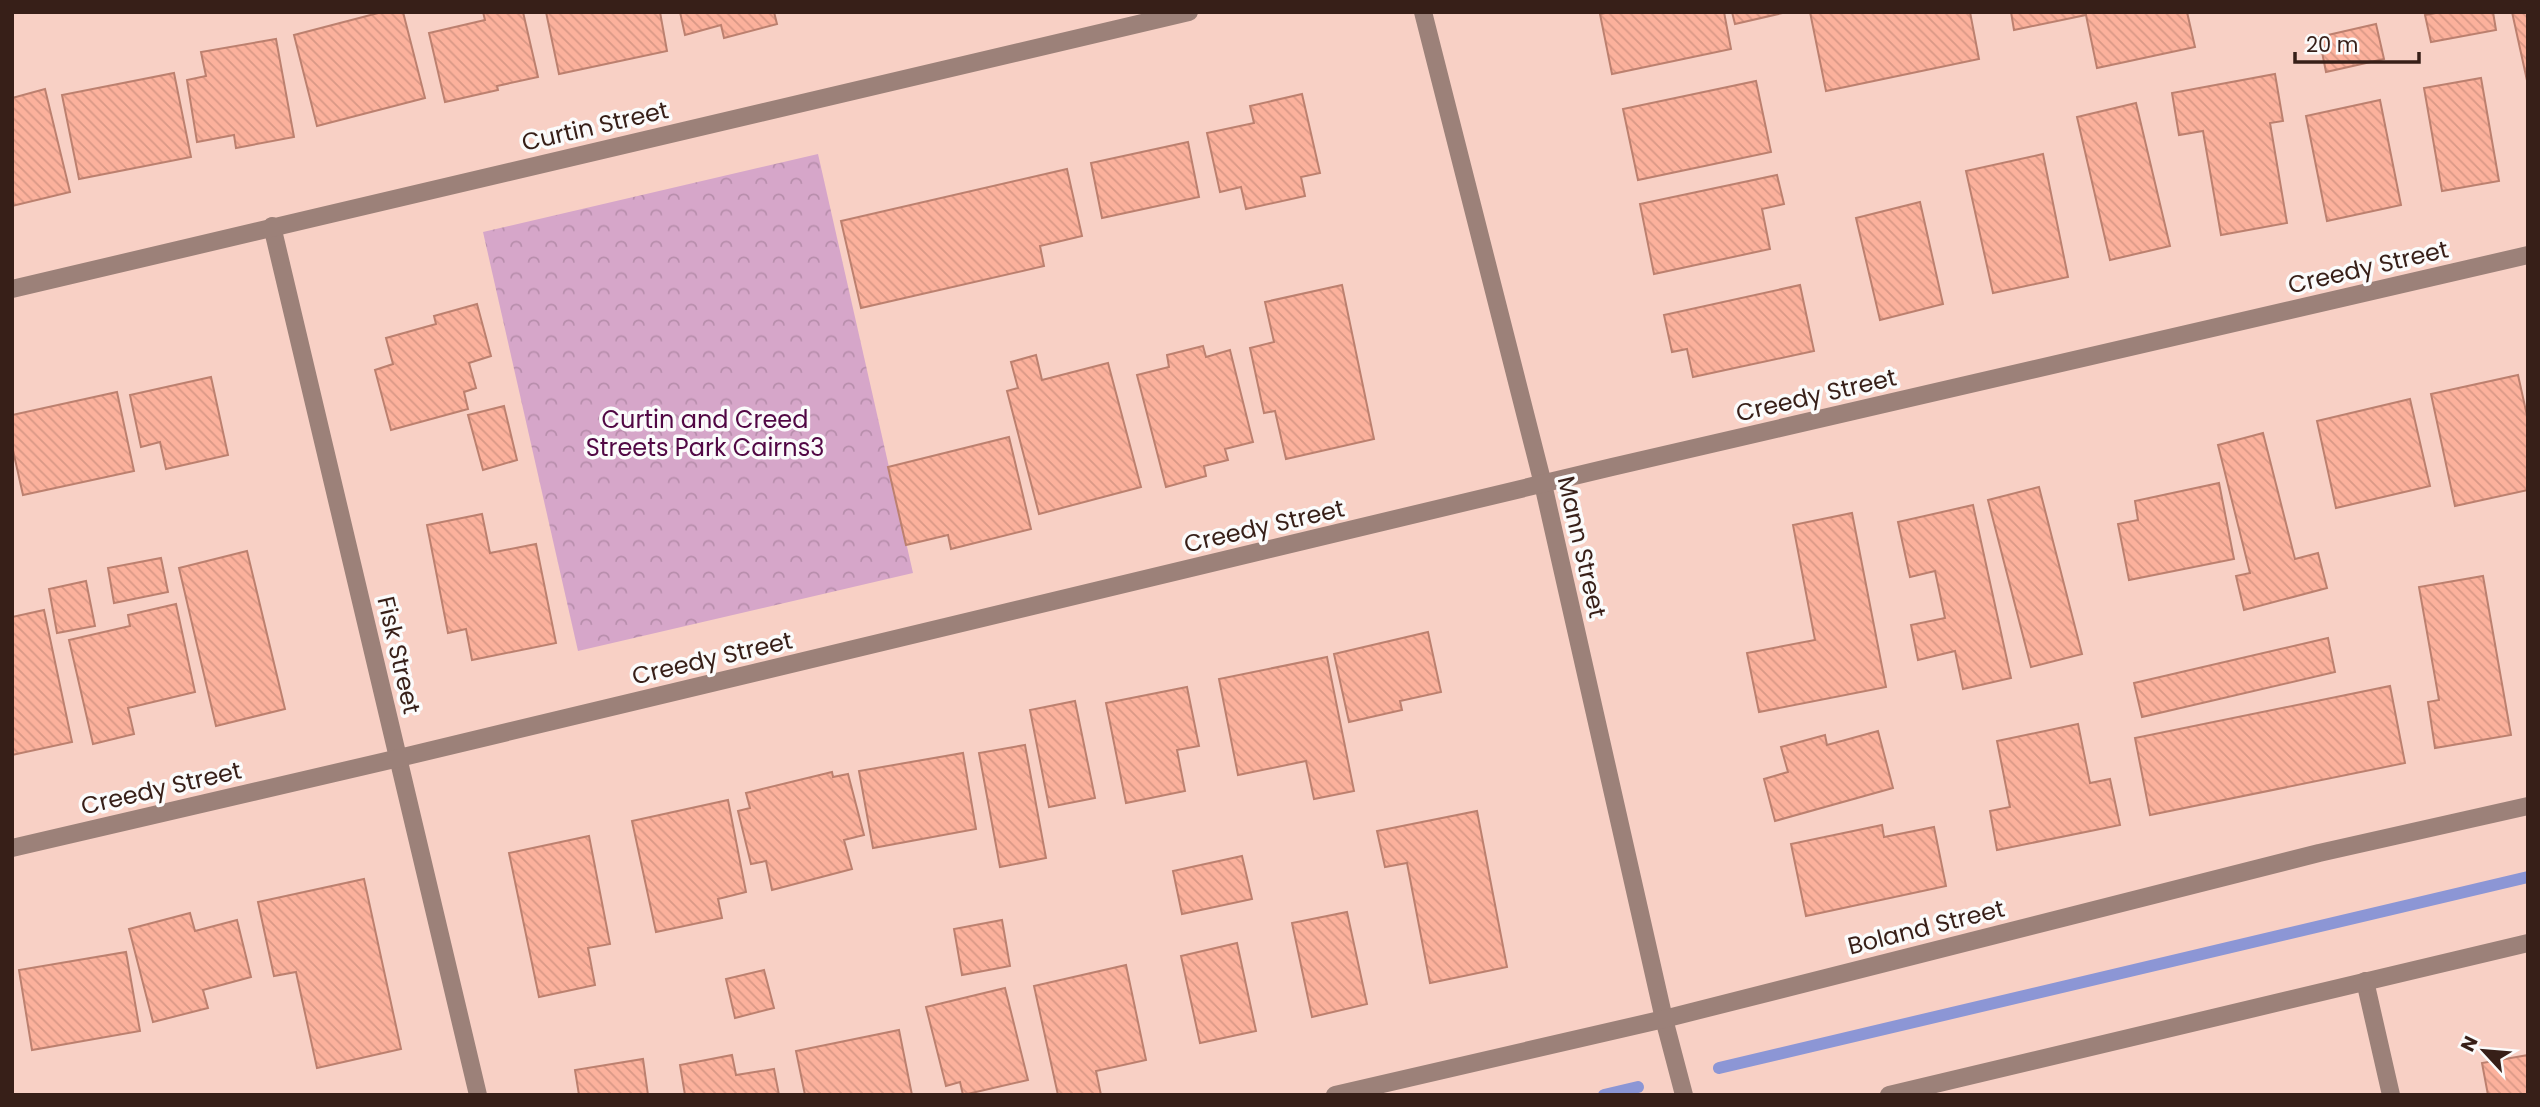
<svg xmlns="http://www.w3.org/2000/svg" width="2540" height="1107" font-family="Poppins,sans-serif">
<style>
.park{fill:url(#park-crowns)}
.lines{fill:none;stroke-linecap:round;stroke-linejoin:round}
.stream{stroke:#8c96d5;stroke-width:12}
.building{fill:url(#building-back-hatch);stroke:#bc806f;stroke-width:2}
.minor{stroke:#9c8179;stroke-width:18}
.labels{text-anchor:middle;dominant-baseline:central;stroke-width:7;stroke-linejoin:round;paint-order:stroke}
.street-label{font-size:24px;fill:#371f18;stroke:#fbfbfb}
.park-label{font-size:24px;fill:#510744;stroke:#fbfbfb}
</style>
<defs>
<pattern id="park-crowns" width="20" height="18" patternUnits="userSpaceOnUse" patternTransform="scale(1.75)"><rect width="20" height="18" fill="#d6a6c9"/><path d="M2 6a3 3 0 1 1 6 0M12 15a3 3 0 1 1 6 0" fill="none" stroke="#b88eac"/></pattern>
<pattern id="building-back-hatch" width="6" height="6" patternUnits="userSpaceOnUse" patternTransform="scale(1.75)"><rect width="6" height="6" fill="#fcb19c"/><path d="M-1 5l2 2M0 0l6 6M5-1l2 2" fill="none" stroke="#d99886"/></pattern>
</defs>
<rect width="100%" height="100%" fill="#f8d0c5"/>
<polygon class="park" points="818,154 913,573 578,651 483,232"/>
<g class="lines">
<g class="stream">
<polyline points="1719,1068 2528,877"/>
<polyline points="1604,1095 1638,1087"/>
</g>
</g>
<g class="building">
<polygon points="382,12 403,12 425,98 317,126 294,35"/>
<polygon points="483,12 523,12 538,77 497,86 498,90 445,102 429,33 485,20"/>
<polygon points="546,12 660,12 667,51 559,74"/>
<polygon points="680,12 774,12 777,24 724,38 721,25 685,35"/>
<polygon points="1610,12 1724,12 1731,49 1612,74 1600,14"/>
<polygon points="1732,12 1787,12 1735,24"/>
<polygon points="1810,12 1970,12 1979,59 1826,91"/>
<polygon points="2011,12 2187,12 2195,47 2097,68 2086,15 2014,30"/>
<polygon points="2441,12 2493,12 2496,30 2431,42 2425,15"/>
<polygon points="2512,12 2528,12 2528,85"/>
<polygon points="2376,24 2384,59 2326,72 2319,37"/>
<polygon points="276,39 294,137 236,148 234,135 197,142 187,80 206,76 201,52"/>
<polygon points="174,73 191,157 79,179 62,95"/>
<polygon points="2275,74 2283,121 2270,123 2287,223 2221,235 2203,131 2179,135 2172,93"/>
<polygon points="2481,78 2499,181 2442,191 2424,88"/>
<polygon points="1756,81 1771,152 1638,180 1623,109"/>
<polygon points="45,89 70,192 12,206 12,98"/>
<polygon points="1302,94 1320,173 1301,177 1305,196 1246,209 1241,187 1220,192 1207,133 1254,123 1250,106"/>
<polygon points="2380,100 2401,205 2327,221 2306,116"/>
<polygon points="2136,103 2170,246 2110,260 2077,117"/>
<polygon points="1188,142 1199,197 1102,218 1091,163"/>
<polygon points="2043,154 2068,277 1993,293 1966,171"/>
<polygon points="1067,169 1082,236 1040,246 1044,266 861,308 841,221"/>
<polygon points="1777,175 1784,204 1762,209 1770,249 1654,274 1640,204"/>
<polygon points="1920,202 1943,304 1880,320 1856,218"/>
<polygon points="1342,285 1374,439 1286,459 1275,411 1264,413 1250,348 1274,342 1265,302"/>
<polygon points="1800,285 1814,351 1693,377 1687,349 1672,352 1664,315"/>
<polygon points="477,304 491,356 469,363 476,388 464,392 468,409 391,430 375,370 393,364 386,338 436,324 434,316"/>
<polygon points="1203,346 1206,357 1230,350 1253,442 1225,449 1228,460 1204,466 1206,476 1166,487 1137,375 1169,367 1167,355"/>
<polygon points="1036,355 1042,380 1108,363 1141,487 1039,514 1007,391 1018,388 1011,362"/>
<polygon points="2518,375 2528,420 2528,490 2455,506 2431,394"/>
<polygon points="211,377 228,455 166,469 160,442 141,447 130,395"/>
<polygon points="117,392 134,471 23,495 12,446 12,415"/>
<polygon points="2410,399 2430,486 2336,508 2317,421"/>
<polygon points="504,406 517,460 483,470 468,415"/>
<polygon points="2263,433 2295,559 2318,553 2327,588 2244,610 2236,576 2250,573 2218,445"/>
<polygon points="1009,437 1031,529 951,549 948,535 906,545 888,467"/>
<polygon points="2219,483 2234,559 2129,580 2118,524 2138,520 2135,501"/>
<polygon points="2039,487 2082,654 2031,667 1988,500"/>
<polygon points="1973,505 2011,678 1963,689 1955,651 1918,660 1911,625 1945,618 1935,571 1910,577 1898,522"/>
<polygon points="1852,513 1886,687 1759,712 1747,653 1815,640 1793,525"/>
<polygon points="482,514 490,553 536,544 556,643 472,660 466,629 448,633 427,525"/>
<polygon points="247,551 285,709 216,726 179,568"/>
<polygon points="161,558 168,592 114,603 108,568"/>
<polygon points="2483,576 2511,735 2435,748 2428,702 2439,700 2419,587"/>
<polygon points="86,581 95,626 57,633 49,589"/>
<polygon points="176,604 195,692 128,708 134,734 93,744 69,640 130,626 128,615"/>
<polygon points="44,610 72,742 12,755 12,617"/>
<polygon points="1428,632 1441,692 1400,701 1402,710 1349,722 1334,654"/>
<polygon points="2328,638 2335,672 2142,717 2134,683"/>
<polygon points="1327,657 1354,791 1314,799 1306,761 1238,775 1219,679"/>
<polygon points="2390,686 2405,763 2150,815 2135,738"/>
<polygon points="1187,687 1199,746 1177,750 1185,791 1126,803 1106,703"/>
<polygon points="1075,701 1095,798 1049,807 1030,710"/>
<polygon points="2078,724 2090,783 2110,779 2120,825 1997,850 1990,811 2010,807 1997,741"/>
<polygon points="1878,731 1893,788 1775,821 1764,779 1788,772 1781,747 1825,735 1827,745"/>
<polygon points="1025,745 1046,858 1000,867 979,753"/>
<polygon points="963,753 976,829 873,848 859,771"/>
<polygon points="832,772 833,777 848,774 864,835 844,840 852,869 772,890 766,861 751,864 738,811 750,808 746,793"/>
<polygon points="728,800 746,892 718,899 722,918 656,932 632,821"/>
<polygon points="1477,811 1507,967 1430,983 1407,863 1385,867 1377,831"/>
<polygon points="1882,825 1884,837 1934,827 1946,886 1806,916 1791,844"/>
<polygon points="589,836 610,944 588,948 595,985 539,997 509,853"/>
<polygon points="1242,856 1252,899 1182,914 1173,871"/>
<polygon points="364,879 401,1049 317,1068 296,972 274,976 258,902"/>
<polygon points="1347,912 1367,1004 1312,1017 1292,923"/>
<polygon points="190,913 195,931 237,920 251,977 203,990 208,1008 153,1022 129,929"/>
<polygon points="1002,920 1010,966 962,975 954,929"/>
<polygon points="1237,943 1256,1031 1200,1043 1181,956"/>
<polygon points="126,952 140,1031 32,1050 19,970"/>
<polygon points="1126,965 1146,1060 1096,1071 1101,1095 1058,1095 1034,986"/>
<polygon points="764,970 774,1008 735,1018 726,979"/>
<polygon points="1005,988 1028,1080 963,1095 960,1082 946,1086 926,1007"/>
<polygon points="899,1030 912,1095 805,1095 796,1051"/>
<polygon points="732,1055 736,1075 774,1069 779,1095 685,1095 680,1065"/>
<polygon points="2528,1055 2528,1095 2488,1095 2482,1063"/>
<polygon points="643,1059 648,1095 579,1095 575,1070"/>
</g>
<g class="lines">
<g class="minor">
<polyline points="1423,12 1543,484 1664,1019 1684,1095"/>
<polyline points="272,226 478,1095"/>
<polyline points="12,289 1189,12"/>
<polyline points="12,848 399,758 1612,467 2528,255"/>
<polyline points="2365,981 2391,1095"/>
<polyline points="1335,1095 1664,1019 2319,853 2528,806"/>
<polyline points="1889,1095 2528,943"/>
</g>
</g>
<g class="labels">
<g class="street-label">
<text transform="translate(595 126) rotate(-13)">Curtin Street</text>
<text transform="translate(2368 267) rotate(-13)">Creedy Street</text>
<text transform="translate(1816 395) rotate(-13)">Creedy Street</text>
<text transform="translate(1264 526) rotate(-13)">Creedy Street</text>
<text transform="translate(1582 547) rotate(77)">Mann Street</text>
<text transform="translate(399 655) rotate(77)">Fisk Street</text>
<text transform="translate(712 658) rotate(-13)">Creedy Street</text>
<text transform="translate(161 788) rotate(-13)">Creedy Street</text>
<text transform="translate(1926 927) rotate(-14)">Boland Street</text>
</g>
<g class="park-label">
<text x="705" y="419">Curtin and Creed<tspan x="705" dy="28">Streets Park Cairns3</tspan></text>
</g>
</g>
<rect width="2540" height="1107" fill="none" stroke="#371f18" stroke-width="28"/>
<g transform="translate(2484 1051) rotate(296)" stroke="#fbfbfb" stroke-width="5" paint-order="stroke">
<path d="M0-5L12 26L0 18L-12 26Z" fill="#371f18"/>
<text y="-10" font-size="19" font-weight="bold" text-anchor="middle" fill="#371f18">N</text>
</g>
<path d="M2295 52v10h124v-10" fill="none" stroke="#371f18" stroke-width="3.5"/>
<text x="2306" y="52" font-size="21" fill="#371f18" stroke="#fbfbfb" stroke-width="5" paint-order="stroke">20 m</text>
</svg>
